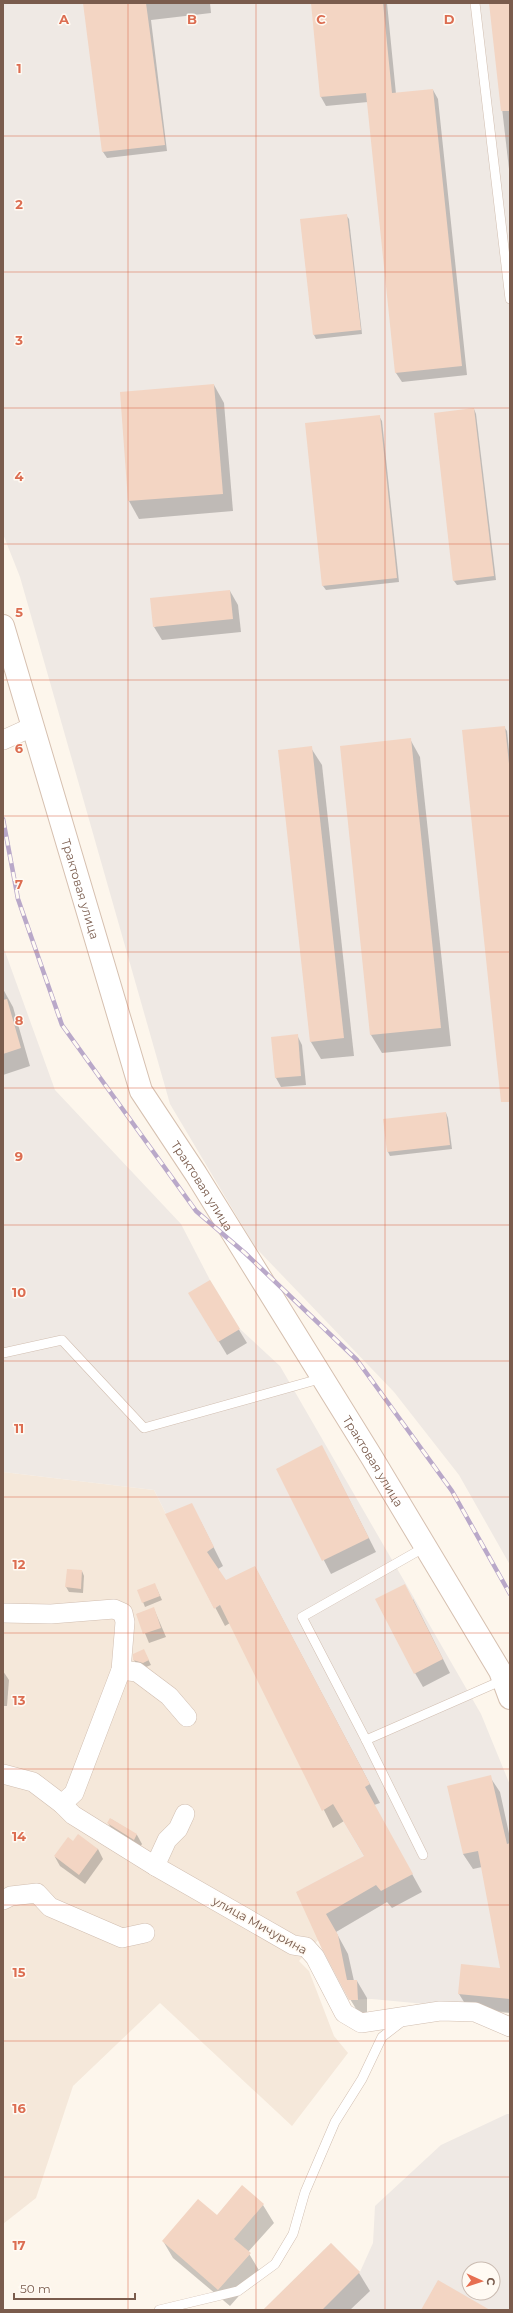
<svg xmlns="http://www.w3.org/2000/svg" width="513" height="2313" font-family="Montserrat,sans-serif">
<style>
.residential{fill:#f5e8da}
.industrial{fill:#efe9e4;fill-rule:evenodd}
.shadow{fill:#0003}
.building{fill:#f3d5c3}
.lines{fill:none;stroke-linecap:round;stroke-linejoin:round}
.service-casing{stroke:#d1beb0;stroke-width:10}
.minor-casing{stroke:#d1beb0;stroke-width:20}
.secondary-casing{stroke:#d6c0b0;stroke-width:24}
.service{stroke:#fff;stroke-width:9}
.minor{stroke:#fff;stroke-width:19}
.secondary{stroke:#fff;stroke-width:22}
.rail-casing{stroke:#b9a8c9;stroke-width:4.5}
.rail{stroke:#fffaf3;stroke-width:3;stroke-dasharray:9;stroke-linecap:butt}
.grid{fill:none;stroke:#dc6d51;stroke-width:1;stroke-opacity:0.55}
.labels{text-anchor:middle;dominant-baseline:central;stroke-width:3;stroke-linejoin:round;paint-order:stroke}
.street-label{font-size:12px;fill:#7a5c4d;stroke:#fffaf3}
.grid-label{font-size:13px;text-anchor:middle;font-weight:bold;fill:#dc6d51;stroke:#fffaf3;stroke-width:3;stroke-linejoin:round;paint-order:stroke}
</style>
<rect width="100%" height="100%" fill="#fdf6ec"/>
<polygon class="residential" points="3,1472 154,1490 214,1609 220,1605 364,1856 319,1939 299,1961 309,1971 334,2036 348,2053 292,2126 160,2003 73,2086 36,2198 3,2224"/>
<g class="industrial">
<polygon points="3,3 510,3 510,1565 459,1475 394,1392 255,1247 170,1104 20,577 3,534"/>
<polygon points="3,946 55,1090 181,1224 210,1280 240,1329 280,1366 481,1714 510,1785 510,2012 372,1999 341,2000 330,1982 319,1939 296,1892 363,1856 220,1606 214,1609 154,1490 3,1472"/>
<path d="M507 2114H510V2310H263L331 2243 360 2272 373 2243 375 2206 441 2145ZM469 2269H493V2293H469Z"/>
</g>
<g class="shadow">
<polygon points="84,3 210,3 211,13 151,20 167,151 107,158 103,152"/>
<polygon points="312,3 387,3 396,94 433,90 438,99 467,375 402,382 396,373 368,102 326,106 321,97"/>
<polygon points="490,3 510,3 510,178"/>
<polygon points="346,215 349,219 362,334 316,339 314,335"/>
<polygon points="214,385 224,403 233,511 139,519 129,501"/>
<polygon points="474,409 476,414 496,580 457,585 454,581"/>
<polygon points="379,416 382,421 399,582 326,590 323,586"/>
<polygon points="230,591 238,605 241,632 162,640 154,627"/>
<polygon points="504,727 507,731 510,760 510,1084"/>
<polygon points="410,739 420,757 451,1046 382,1053 371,1035 341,747"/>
<polygon points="311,748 322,765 354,1056 321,1059 311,1042"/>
<polygon points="3,989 13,1007 30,1066 3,1075"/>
<polygon points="297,1035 302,1045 306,1085 281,1087 276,1078"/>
<polygon points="446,1113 448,1118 452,1149 390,1156 388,1152 384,1120"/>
<polygon points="210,1282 247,1343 227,1355 198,1307"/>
<polygon points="329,1460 376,1552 331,1574 277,1469"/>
<polygon points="166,1514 201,1522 223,1566 218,1569 226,1582 255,1567 380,1803 374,1805 422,1892 392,1908 387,1902 336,1932 348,1954 354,1981 357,1981 367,1998 367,2017 361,2017 350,1999 297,1893 365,1857 344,1821 333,1828 230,1623 225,1626"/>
<polygon points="82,1571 84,1576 83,1593 69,1592 66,1587"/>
<polygon points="157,1589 162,1600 145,1607 143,1602"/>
<polygon points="413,1599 450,1673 423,1687 415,1673"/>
<polygon points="154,1609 166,1637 149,1643 137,1614"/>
<polygon points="146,1655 151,1665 146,1667 137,1665 134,1660"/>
<polygon points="3,1671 9,1680 7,1706 3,1706"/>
<polygon points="490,1777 500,1792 510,1838 510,2013 469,2010 459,1994 502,1969 482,1867 473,1869 463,1854"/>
<polygon points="111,1819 137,1835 142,1844 139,1849 114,1833 108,1823"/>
<polygon points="73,1842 98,1849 103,1859 85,1884 60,1866 55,1857"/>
<polygon points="242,2186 263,2205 274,2223 248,2252 260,2272 230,2306 173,2258 163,2241 217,2216"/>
<polygon points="331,2244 359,2273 370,2291 350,2310 265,2310"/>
</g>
<g class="building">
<polygon points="83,3 146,3 165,145 102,152"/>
<polygon points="311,3 383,3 392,93 433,89 462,366 395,373 366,93 320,97"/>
<polygon points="489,3 510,3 510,111 501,111"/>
<polygon points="347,214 361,330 313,335 300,219"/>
<polygon points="214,384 223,494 128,501 120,392"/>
<polygon points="474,408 494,576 453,581 434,413"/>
<polygon points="380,415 397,578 322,586 305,423"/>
<polygon points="230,590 233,619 153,627 150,598"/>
<polygon points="505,726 510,773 510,1102 501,1102 462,730"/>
<polygon points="411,738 441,1028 370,1035 340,746"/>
<polygon points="312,746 344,1038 310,1042 278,750"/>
<polygon points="7,999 21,1048 3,1054 3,1000"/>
<polygon points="298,1034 301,1076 275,1078 271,1037"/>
<polygon points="446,1112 450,1145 387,1152 383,1119"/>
<polygon points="210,1280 240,1329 218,1342 188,1293"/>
<polygon points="322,1445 369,1538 322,1561 276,1469"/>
<polygon points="192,1503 214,1547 207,1552 226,1580 255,1566 370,1784 365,1787 413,1874 381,1891 376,1885 326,1914 338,1935 347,1980 357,1980 358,2000 349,2000 321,1947 296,1892 364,1856 333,1804 322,1811 220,1605 214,1609 165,1514"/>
<polygon points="67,1569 82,1570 81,1589 65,1587"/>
<polygon points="155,1583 160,1596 142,1603 137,1590"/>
<polygon points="405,1584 443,1659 414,1674 375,1599"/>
<polygon points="154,1607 161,1628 143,1634 136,1614"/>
<polygon points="144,1649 149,1660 143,1663 133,1660 133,1654"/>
<polygon points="491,1775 507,1844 510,1843 510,1999 458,1994 461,1964 500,1968 478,1851 463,1854 447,1786"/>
<polygon points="110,1818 137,1834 134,1840 107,1823"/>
<polygon points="78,1834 98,1849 79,1875 54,1856 68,1837 73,1841"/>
<polygon points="242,2185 264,2204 234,2239 251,2253 218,2290 162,2241 198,2199 217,2215"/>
<polygon points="331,2243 360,2272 322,2310 263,2310"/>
<polygon points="438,2280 490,2310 421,2310"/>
</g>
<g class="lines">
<defs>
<g id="service">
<polyline points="475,3 510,299"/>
<polyline points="3,1353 62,1340 144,1428 323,1378"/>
<polyline points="425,1547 302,1617 366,1740 503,1680"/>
<polyline points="366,1740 423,1855"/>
<polyline points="159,2310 238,2291 275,2264 293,2234 305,2192 335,2122 362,2079 382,2037 404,2020"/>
</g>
<g id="minor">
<polyline points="3,740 32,727"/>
<polyline points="3,1613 51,1614 114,1609 123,1613 125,1622 121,1670 74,1793 62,1804"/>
<polyline points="121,1670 137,1672 169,1696 187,1717"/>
<polyline points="3,1774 33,1782 62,1804 73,1815 155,1866 293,1945 306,1947 315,1957 344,2013 361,2023 440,2011 475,2012 510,2027"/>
<polyline points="155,1866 167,1840 178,1829 185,1814"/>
<polyline points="3,1900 11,1896 37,1893 50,1907 122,1938 145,1933"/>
</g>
<g id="secondary">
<path id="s1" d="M3 626 141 1091 196 1174 371 1456 500 1671 510 1698"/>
</g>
</defs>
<use href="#service" class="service-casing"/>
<use href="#minor" class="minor-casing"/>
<use href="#secondary" class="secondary-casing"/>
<use href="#service" class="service"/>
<use href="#minor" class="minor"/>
<use href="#secondary" class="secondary"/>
<defs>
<polyline id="rail" points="3,819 18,899 62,1025 196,1211 245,1253 357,1360 452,1491 510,1594"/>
</defs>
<use href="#rail" class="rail-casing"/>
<use href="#rail" class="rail"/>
</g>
<path class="grid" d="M128 3V2310M256 3V2310M385 3V2310M3 136H510M3 272H510M3 408H510M3 544H510M3 680H510M3 816H510M3 952H510M3 1088H510M3 1225H510M3 1361H510M3 1497H510M3 1633H510M3 1769H510M3 1905H510M3 2041H510M3 2177H510"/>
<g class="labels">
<g class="street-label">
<text stroke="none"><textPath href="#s1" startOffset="274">Трактовая улица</textPath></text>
<text stroke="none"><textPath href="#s1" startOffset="598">Трактовая улица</textPath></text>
<text stroke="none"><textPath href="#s1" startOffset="922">Трактовая улица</textPath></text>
<text transform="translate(260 1925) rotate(29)">улица Мичурина</text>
</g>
</g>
<g class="grid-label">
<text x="64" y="24">A</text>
<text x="192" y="24">B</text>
<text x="321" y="24">C</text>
<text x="449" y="24">D</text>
<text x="19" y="73">1</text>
<text x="19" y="209">2</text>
<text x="19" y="345">3</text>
<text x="19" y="481">4</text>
<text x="19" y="617">5</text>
<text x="19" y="753">6</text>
<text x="19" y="889">7</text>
<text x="19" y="1025">8</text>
<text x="19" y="1161">9</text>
<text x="19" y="1297">10</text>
<text x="19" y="1433">11</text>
<text x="19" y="1569">12</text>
<text x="19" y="1705">13</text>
<text x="19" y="1841">14</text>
<text x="19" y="1977">15</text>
<text x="19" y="2113">16</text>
<text x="19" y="2250">17</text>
</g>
<rect width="513" height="2313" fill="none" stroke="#7a5c4d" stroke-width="8"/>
<g transform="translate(481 2281) rotate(93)"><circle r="19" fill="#fffaf3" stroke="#cabbb1"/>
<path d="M0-3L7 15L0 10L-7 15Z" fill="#e76f51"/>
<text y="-6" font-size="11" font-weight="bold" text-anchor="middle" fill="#7a5c4d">С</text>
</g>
<path d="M14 2293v6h121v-6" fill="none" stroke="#7a5c4d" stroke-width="2"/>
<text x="20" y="2293" font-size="12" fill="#7a5c4d" stroke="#fffaf3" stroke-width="3" paint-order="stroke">50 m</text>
</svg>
